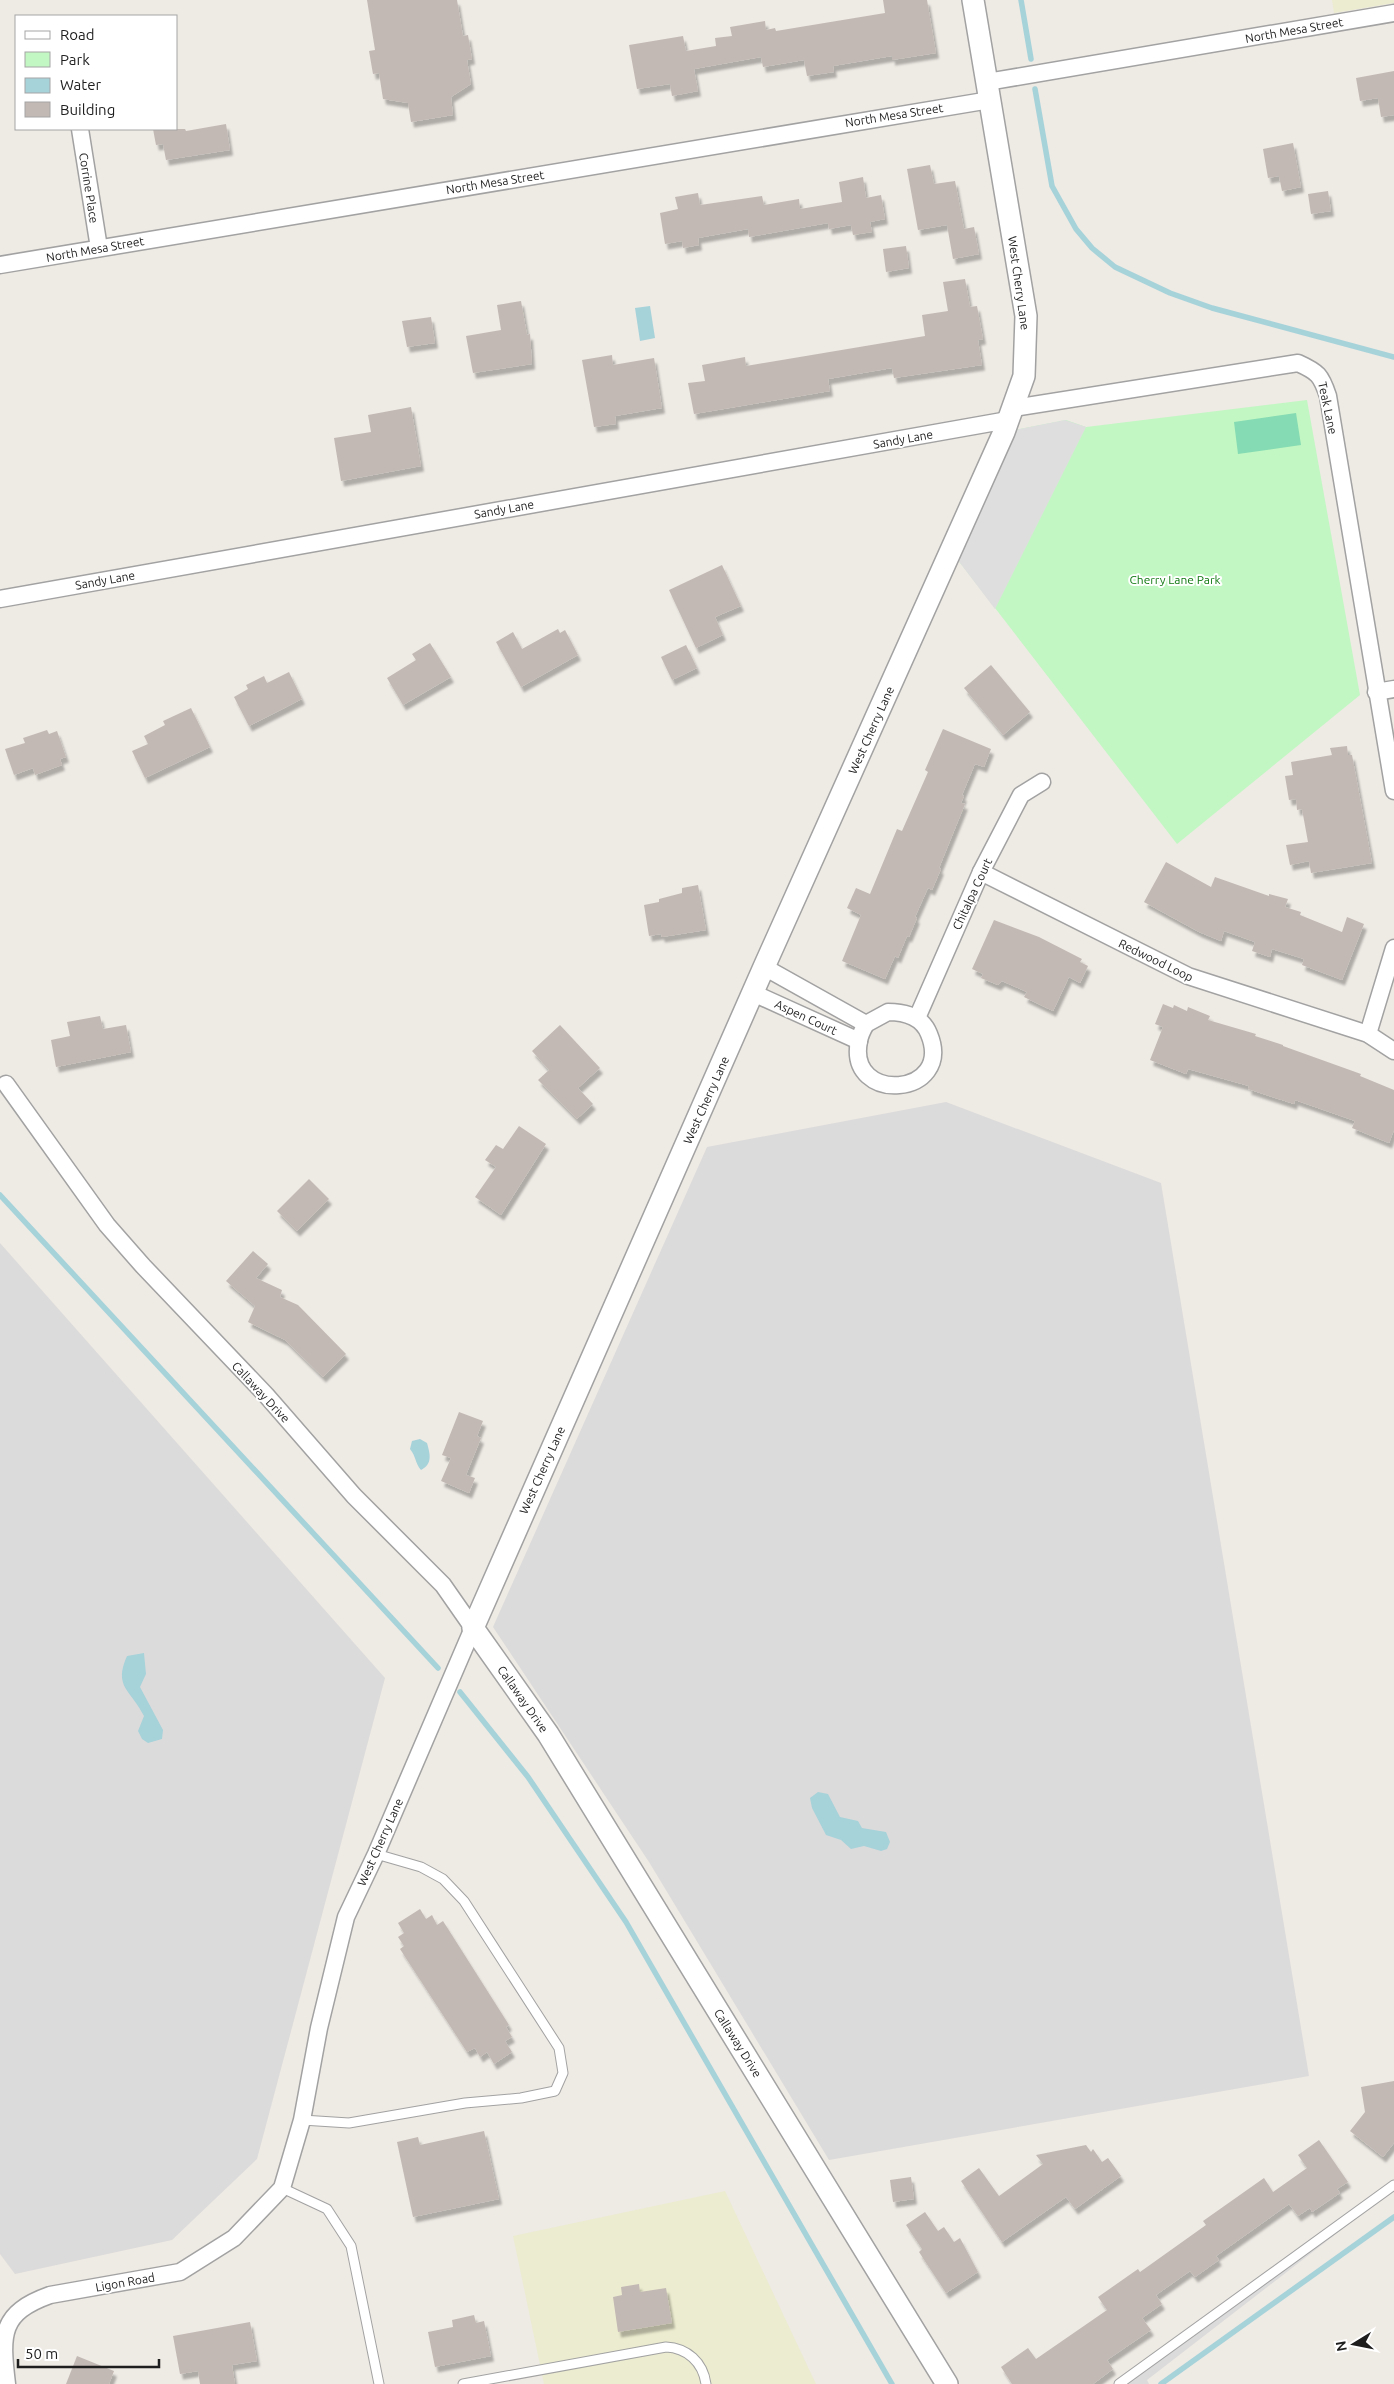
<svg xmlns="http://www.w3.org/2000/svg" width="1394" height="2384" font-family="Ubuntu,sans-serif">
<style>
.residential{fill:#dcdbdb}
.farmland{fill:#ececd0}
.park{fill:#c2f7c3}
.pitch{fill:#85dbb3}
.parking{fill:#dedede}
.water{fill:#a6d2da}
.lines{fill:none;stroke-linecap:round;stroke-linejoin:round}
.stream{stroke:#a6d2da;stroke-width:5.5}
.building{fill:#c3b9b4;filter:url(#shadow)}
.service-casing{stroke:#a2a2a2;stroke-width:11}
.minor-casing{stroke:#a2a2a2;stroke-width:19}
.tertiary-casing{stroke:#a2a2a2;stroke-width:24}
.service{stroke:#fff;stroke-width:9}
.minor{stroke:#fff;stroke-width:16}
.tertiary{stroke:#fff;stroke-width:21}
.labels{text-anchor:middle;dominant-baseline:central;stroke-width:4;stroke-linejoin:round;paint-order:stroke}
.street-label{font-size:12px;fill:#1e1e1e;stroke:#fff}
.park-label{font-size:12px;fill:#107811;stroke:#fff}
</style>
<defs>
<filter id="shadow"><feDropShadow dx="3" dy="5.5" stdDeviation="1" flood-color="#0004"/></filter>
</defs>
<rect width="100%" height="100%" fill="#eeeae4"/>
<g class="residential">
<polygon points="946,1102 1161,1183 1309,2076 829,2160 649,1862 493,1627 707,1147"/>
<polygon points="0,1243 385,1678 257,2159 172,2240 15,2274 0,2254"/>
<polygon points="1394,2189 1147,2380 1149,2384 1118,2384"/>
</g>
<g class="farmland">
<polygon points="1332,0 1394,0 1394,3 1334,13"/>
<polygon points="725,2191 816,2384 544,2384 513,2236"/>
</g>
<polygon class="park" points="1307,400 1360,695 1177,844 951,551 1004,432 1066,420 1086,427"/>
<polygon class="pitch" points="1296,413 1301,445 1238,454 1234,422"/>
<polygon class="parking" points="1065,420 1086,427 995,609 951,551 1004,432"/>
<g class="water">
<polygon points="650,306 655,338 640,341 635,308"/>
<path d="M420 1439 427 1443C430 1454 433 1464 421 1470 415 1463 416 1456 410 1449L412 1441Z"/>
<path d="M144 1653 146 1674 140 1687 163 1730 162 1739 148 1743 142 1739 138 1731 144 1716C131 1690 113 1687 127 1656Z"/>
<polygon points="818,1792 828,1794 840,1817 858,1821 862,1828 886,1832 890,1842 887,1849 881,1851 864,1846 851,1849 841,1840 826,1835 812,1808 810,1798"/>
</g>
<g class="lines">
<g class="stream">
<polyline points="1021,0 1031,59"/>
<polyline points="1035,89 1052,186 1076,229 1092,248 1115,267 1170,293 1212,308 1394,357"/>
<polyline points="0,1195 438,1668"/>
<polyline points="460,1692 528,1777 626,1922 892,2384"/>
<polyline points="1161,2384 1394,2217"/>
</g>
</g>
<g class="building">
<polygon points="367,0 457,0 463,36 468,35 472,59 467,60 471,84 451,97 453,115 411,122 408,103 383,99 379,73 373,74 369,51 375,50"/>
<polygon points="883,0 927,0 936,53 892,60 892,56 833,66 834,72 807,76 804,60 763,67 761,57 694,69 698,91 672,96 670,84 637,89 629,45 683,36 686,51 716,46 715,38 732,36 730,27 765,21 766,30 775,28 776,31 885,13"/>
<polygon points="1394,71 1394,115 1381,117 1378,98 1360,101 1356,78"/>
<polygon points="226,124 230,150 166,160 163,144 156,145 153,129 185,129 186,131"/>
<polygon points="1293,143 1301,187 1282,191 1279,176 1268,178 1263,149"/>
<polygon points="930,165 934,184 955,181 964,229 974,227 979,254 953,259 947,225 918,230 907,169"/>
<polygon points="863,177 866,198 881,195 885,219 870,222 872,232 853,235 851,225 829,229 828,223 749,237 748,229 698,238 699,245 683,248 682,241 665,244 660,213 678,209 675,197 698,193 700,205 762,196 764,205 799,199 800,209 842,202 839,182"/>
<polygon points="1328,191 1331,211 1311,214 1308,194"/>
<polygon points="906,246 909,268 886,272 883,249"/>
<polygon points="965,279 970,307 977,306 983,339 978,340 982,365 894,378 892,368 828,379 830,391 694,414 688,383 705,381 702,365 745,357 746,366 925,336 922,315 948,311 943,282"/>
<polygon points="521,301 527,335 530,334 532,364 473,373 466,336 501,330 497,305"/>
<polygon points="431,317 435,343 407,347 402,321"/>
<polygon points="612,355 613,365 654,358 662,408 615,416 616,424 594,427 582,360"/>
<polygon points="411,407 421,466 341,481 334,438 371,432 368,415"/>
<polygon points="722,565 741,606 715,617 723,635 696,648 669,590"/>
<polygon points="558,629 560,633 565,630 578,655 521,687 496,642 513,632 522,649"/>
<polygon points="430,643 451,677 403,705 387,678 416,660 412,654"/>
<polygon points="686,645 697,668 672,680 661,657"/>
<polygon points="991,665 1030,712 1003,735 964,688"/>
<polygon points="289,672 302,699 249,726 234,697 248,689 246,685 264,676 267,683"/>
<polygon points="191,708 210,747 145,778 132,751 148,744 144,736 165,725 163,721"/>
<polygon points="943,729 991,749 984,767 975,764 962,795 964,796 961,803 965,804 939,868 941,869 932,890 928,888 915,917 917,918 909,937 907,936 898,958 895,956 885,979 842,961 861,915 847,908 856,888 870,894 897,829 902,831 928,772 925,770"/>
<polygon points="47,730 49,734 57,731 66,757 60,759 62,765 35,775 33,768 14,775 5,749 25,743 23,738"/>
<polygon points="1347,746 1348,755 1352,755 1372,863 1311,873 1309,861 1290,865 1286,845 1308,842 1302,809 1297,810 1296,799 1289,800 1285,776 1293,775 1291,762 1332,755 1330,748"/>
<polygon points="1166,862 1211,887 1215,877 1269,896 1269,894 1288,899 1285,907 1301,912 1300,915 1342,932 1347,917 1364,924 1342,980 1302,965 1304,959 1272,949 1270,957 1252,951 1255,942 1224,931 1221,941 1199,932 1144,902"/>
<polygon points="698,885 706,930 662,937 661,934 649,936 644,905 659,902 659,899 682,893 682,888"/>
<polygon points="994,920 1039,937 1082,959 1080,962 1088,966 1080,983 1069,977 1053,1011 1024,997 1027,992 1002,981 998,985 981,978 983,974 972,969"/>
<polygon points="1163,1004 1173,1008 1174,1005 1187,1011 1188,1007 1210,1016 1208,1020 1256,1034 1255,1036 1283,1045 1283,1046 1361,1074 1360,1076 1394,1090 1394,1130 1389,1143 1352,1128 1355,1121 1295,1100 1294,1104 1248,1089 1249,1086 1188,1069 1186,1074 1150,1060 1163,1027 1155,1024"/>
<polygon points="100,1016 103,1029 126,1025 131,1052 56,1067 51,1040 70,1036 67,1022"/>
<polygon points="560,1025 600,1068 578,1088 593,1104 577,1119 538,1080 549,1070 532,1051"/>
<polygon points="519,1126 546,1144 501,1215 475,1197 496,1167 485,1160 496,1145 503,1149"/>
<polygon points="309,1179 329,1199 297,1231 277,1211"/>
<polygon points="253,1251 268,1264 256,1278 282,1290 280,1297 298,1305 346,1354 323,1377 285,1340 248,1322 255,1306 226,1281"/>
<polygon points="459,1412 483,1421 477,1436 481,1438 466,1475 475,1478 469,1493 441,1481 451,1458 442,1455"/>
<polygon points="420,1909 426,1919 432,1915 437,1925 443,1921 509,2025 506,2027 512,2037 505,2041 512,2052 494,2064 487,2052 480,2057 475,2048 467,2052 400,1949 404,1946 398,1937 404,1933 398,1923"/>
<polygon points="1394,2081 1394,2143 1383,2157 1350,2131 1365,2112 1361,2087"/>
<polygon points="484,2131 499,2199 413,2217 397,2142 418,2137 420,2145"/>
<polygon points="1319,2140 1348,2182 1337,2189 1340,2193 1312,2212 1310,2208 1298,2216 1289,2204 1216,2256 1219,2260 1195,2277 1190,2271 1156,2295 1162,2304 1142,2318 1151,2330 1107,2360 1113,2369 1093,2384 1012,2384 1001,2367 1028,2348 1036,2359 1107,2310 1098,2297 1138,2269 1140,2272 1206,2225 1203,2221 1264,2178 1273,2192 1307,2168 1298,2155"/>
<polygon points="1086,2145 1091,2152 1093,2149 1102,2162 1108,2158 1121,2176 1075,2209 1066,2197 1002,2242 961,2181 979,2168 999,2196 1043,2164 1036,2155"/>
<polygon points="911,2177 914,2199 893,2202 890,2180"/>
<polygon points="925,2212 938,2231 944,2227 954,2242 960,2238 978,2272 946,2293 919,2252 922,2249 906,2225"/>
<polygon points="639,2284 640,2292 666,2288 672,2323 618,2332 613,2297 622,2295 621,2287"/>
<polygon points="474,2315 476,2323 484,2321 491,2356 435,2367 428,2332 453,2327 452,2320"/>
<polygon points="250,2322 257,2361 232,2365 235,2384 200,2384 198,2371 180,2374 173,2336"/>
<polygon points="77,2356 114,2371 109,2384 66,2384"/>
</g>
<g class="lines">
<defs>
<g id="service">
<polyline points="302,2120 349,2123 465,2103 521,2098 555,2091 563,2073 559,2048 464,1901 443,1879 421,1867 376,1854"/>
<polyline points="282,2188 327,2209 351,2246 379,2384"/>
<path d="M463 2384 666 2347C687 2348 703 2362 706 2384"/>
<polyline points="1119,2384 1394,2185"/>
</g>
<g id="minor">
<polyline points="987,82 1394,13"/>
<polyline points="80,129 99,248"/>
<polyline points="0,265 990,100"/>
<path d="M1013 408 1298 363C1318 372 1321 375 1328 396L1394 791"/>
<polyline points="0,599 1008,420"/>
<polyline points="1376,692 1394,689"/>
<polyline points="981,872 1188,976 1368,1034 1394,1051"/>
<polyline points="764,967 866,1024"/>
<polyline points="753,993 859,1041"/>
<path d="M888 1012C905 1012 922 1016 929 1034 955 1097 846 1105 859 1041 860 1035 863 1029 866 1024Z"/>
<polyline points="917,1018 981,872 1021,795 1042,782"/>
<polyline points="1368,1034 1394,948"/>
<path d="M6 1084 107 1225 143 1266 266 1395 354 1496 443 1585 473 1628 376 1854 346 1917 319 2028 302 2120 282 2188 234 2238 180 2272 50 2295C0 2313 1 2334 7 2384"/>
</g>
<polyline id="tertiary" points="947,2384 548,1734 473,1628 764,967 1004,432 1024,376 1026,316 973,0"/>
</defs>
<use href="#service" class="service-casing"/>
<use href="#minor" class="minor-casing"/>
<use href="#tertiary" class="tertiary-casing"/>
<use href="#service" class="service"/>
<use href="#minor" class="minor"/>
<use href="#tertiary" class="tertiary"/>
</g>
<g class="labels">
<g class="street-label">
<text transform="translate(1294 30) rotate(-10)">North Mesa Street</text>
<text transform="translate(894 115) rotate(-9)">North Mesa Street</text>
<text transform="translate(495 182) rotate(-9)">North Mesa Street</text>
<text transform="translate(89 188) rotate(81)">Corrine Place</text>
<text transform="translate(95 249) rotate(-10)">North Mesa Street</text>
<text transform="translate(1019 283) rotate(82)">West Cherry Lane</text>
<text transform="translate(1328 408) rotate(78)">Teak Lane</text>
<text transform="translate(903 439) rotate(-10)">Sandy Lane</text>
<text transform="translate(504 509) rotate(-10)">Sandy Lane</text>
<text transform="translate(105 580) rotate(-10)">Sandy Lane</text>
<text transform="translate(871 730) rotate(-66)">West Cherry Lane</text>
<text transform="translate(972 894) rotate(-65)">Chitalpa Court</text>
<text transform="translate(1156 960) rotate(26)">Redwood Loop</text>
<text transform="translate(806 1017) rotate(25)">Aspen Court</text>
<text transform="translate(706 1100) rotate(-66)">West Cherry Lane</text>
<text transform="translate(261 1392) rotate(47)">Callaway Drive</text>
<text transform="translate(542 1470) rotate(-66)">West Cherry Lane</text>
<text transform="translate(523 1699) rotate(55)">Callaway Drive</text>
<text transform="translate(380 1842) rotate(-66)">West Cherry Lane</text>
<text transform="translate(738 2043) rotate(58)">Callaway Drive</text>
<text transform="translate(125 2282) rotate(-10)">Ligon Road</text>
</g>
<g class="park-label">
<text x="1175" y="579">Cherry Lane Park</text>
</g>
</g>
<rect x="15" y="15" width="162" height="115" fill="#ffffff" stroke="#a5a5a5"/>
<rect x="25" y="31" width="25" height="8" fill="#ffffff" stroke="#a5a5a5"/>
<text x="60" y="40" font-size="15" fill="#1e1e1e">Road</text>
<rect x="25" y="52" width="25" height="15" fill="#c2f7c3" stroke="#a5a5a5"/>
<text x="60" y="65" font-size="15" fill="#1e1e1e">Park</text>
<rect x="25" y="78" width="25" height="15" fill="#a6d2da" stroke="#a5a5a5"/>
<text x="60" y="90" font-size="15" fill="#1e1e1e">Water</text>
<rect x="25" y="102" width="25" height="15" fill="#c3b9b4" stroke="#a5a5a5"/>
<text x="60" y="115" font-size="15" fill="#1e1e1e">Building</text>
<g transform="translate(1354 2344) rotate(260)" stroke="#ffffff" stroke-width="4" paint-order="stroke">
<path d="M0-4L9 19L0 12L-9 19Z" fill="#1e1e1e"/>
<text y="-8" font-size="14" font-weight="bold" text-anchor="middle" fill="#1e1e1e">N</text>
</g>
<path d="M18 2359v8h141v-8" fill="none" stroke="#1e1e1e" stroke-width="2.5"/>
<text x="25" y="2359" font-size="15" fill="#1e1e1e" stroke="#ffffff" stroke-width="4" paint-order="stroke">50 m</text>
</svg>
